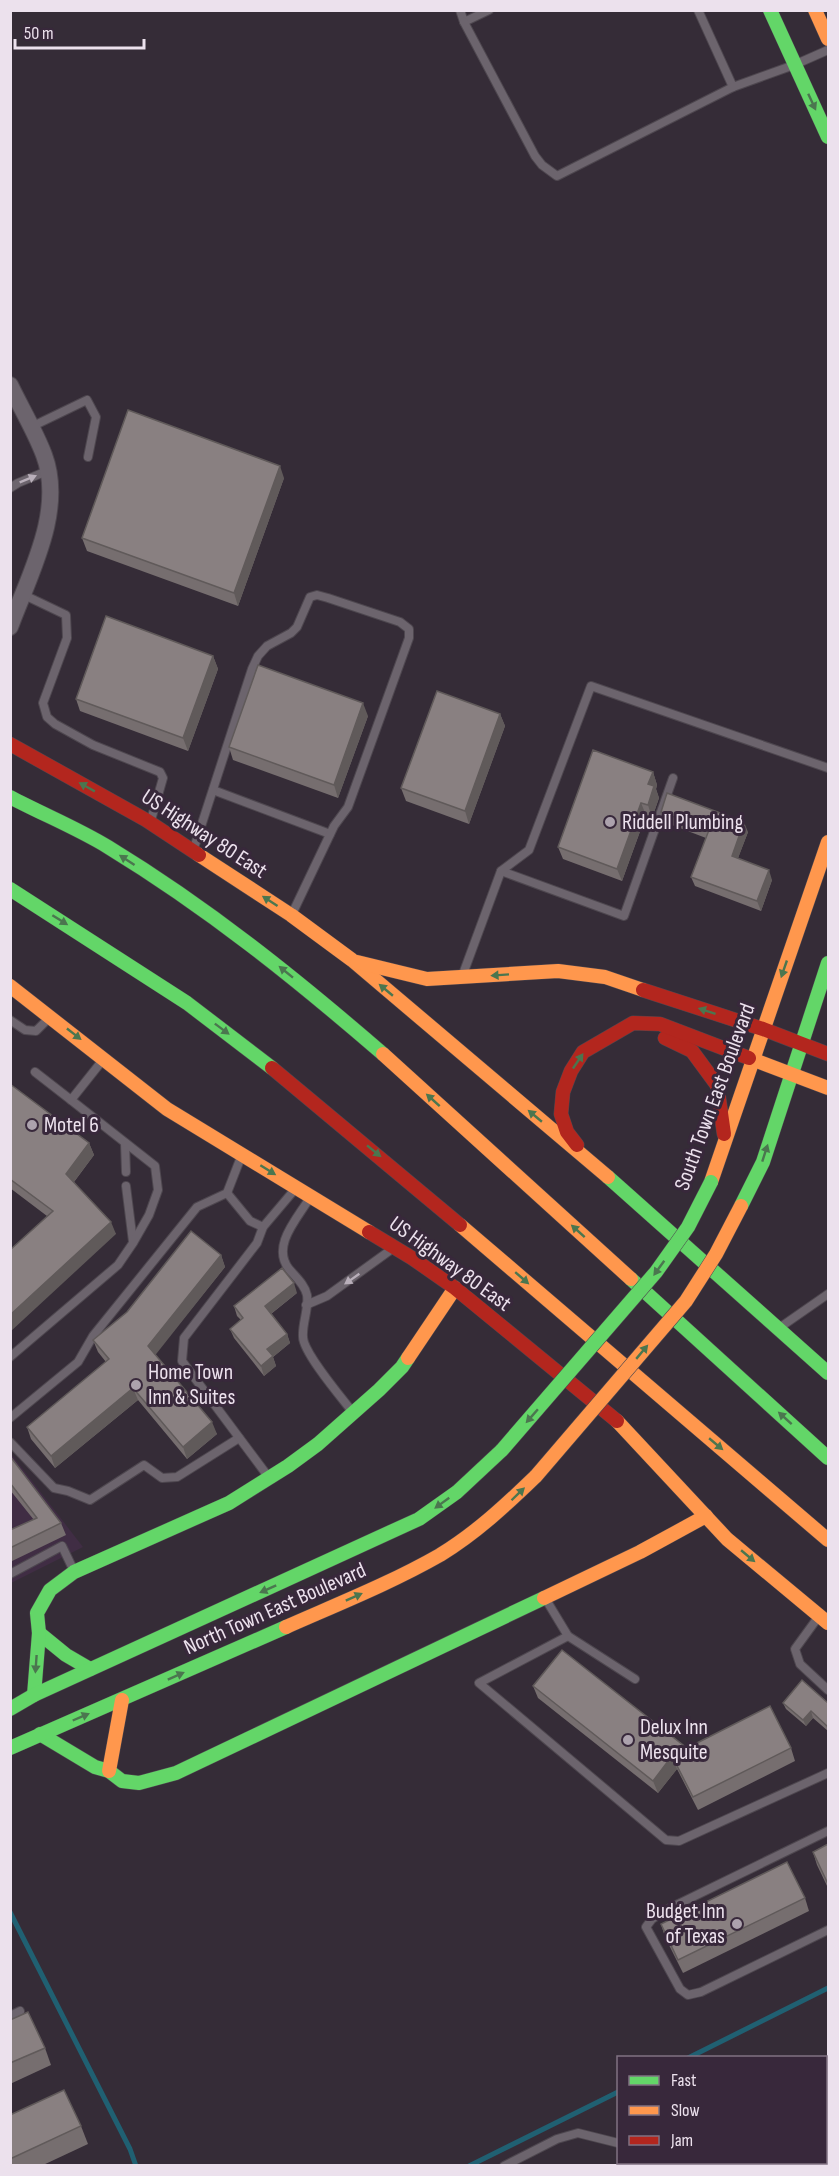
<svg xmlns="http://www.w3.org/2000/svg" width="839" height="2176" font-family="'Sofia Sans Condensed',sans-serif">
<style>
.built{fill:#402d44}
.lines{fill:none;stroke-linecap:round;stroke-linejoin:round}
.stream{stroke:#206072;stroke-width:5}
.lane-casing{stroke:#4e474f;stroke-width:10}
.street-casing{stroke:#4e474f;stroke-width:18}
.fast-casing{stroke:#4e474f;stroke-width:15}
.slow-casing{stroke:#4e474f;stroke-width:15}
.jam-casing{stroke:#4e474f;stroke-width:15}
.lane{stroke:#6c646d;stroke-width:8}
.street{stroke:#6c646d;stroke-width:16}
.fast{stroke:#63d668;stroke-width:14}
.slow{stroke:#ff974d;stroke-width:14}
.jam{stroke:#b3261e;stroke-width:14}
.fast-bridge-casing{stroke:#4e474f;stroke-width:15;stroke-linecap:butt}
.slow-bridge-casing{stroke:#4e474f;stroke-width:15;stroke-linecap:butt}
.fast-bridge{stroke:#63d668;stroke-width:14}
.slow-bridge{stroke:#ff974d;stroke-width:14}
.wall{fill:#766e6f}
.shaded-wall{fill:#605a5a}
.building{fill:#898081;stroke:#605a5a;stroke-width:1.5}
.oneway{fill:#4b764f}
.oneway2{fill:#b9afba}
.poi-dot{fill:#aca2ad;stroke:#38283b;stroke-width:2}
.labels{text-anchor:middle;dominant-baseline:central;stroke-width:6;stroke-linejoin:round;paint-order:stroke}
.poi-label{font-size:22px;fill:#ece1ed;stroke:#38283b;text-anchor:start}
.street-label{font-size:22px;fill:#ece1ed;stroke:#38283b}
</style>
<rect width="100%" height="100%" fill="#352c37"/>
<polygon class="built" points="11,1454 83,1547 11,1583"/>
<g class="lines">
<g class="stream">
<polyline points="10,1912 130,2149 136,2166"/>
<polyline points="688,2058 828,1988"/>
<polyline points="469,2166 618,2092"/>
</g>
<defs>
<g id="lane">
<polyline points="460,10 464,22 489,10"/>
<polyline points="698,10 733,87"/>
<polyline points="464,22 535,156 542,165 557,176 733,87 794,65 828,50"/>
<polyline points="31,427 87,400 96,417 88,457"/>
<polyline points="10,488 18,483 47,471"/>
<polyline points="22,594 66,615 67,638 43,703 47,717 55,724 93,745 160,772 163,778 151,820"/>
<polyline points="213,790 330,834"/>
<polyline points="194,848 252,669 258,656 267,646 291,633 297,627 310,597 317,595 328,598 400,622 409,629 409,638 348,807 334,826 293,912"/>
<polyline points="501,871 624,916 673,778"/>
<polyline points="463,974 501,871 529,850 591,686 828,768"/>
<polyline points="10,1020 25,1030 36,1031 48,1019"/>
<polyline points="35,1072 71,1100"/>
<polyline points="125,1143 126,1172"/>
<polyline points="126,1186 133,1242"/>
<polyline points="227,1193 250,1221 263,1227"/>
<path d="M309 1199C297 1219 271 1246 289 1269 296 1277 305 1285 307 1295 309 1309 302 1323 303 1337 303 1352 340 1396 351 1410"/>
<polyline points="306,1305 327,1296 392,1249"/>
<polyline points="782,1326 828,1294"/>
<polyline points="10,1357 118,1265 133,1243 149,1215 158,1190 155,1166 71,1100 102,1061"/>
<polyline points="10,1418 78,1362 93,1336 197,1207 227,1193 241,1157"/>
<polyline points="10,1442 54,1488 68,1491 90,1500 144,1465 162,1478 177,1477 239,1438"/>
<polyline points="267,1475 182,1361 184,1338 257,1243 263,1227 296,1188"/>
<polyline points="10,1574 62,1546 73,1569"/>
<polyline points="545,1598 568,1636"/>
<polyline points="819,1616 795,1649 800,1664 828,1690"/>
<polyline points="635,1679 568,1636 479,1683 666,1840 679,1841 828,1773"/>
<polyline points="828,1831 668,1909 652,1919 646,1927 680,1989 688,1995 701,1992 828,1930"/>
<polyline points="10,2016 20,2011"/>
<polyline points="670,2162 678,2166"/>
<polyline points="504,2166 557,2139 578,2133 618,2143"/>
</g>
<path id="street" d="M10 385C21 408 35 431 44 455 65 511 29 575 10 627"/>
<g id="fast">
<polyline points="770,10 828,137"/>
<path d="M10 797C42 814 77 828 108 847 208 908 295 978 383 1054"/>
<polyline points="10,889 187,1003 272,1068"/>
<polyline points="608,1177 828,1373"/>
<polyline points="741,1206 763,1162 828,963"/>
<polyline points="631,1279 828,1458"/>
<polyline points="39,1633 66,1655 90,1669"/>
<polyline points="34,1695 39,1633 37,1613 50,1590 74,1572 229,1503 288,1466 318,1444 379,1390 402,1367 408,1358"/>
<polyline points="10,1709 34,1695 419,1519 457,1492 502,1450"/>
<polyline points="40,1734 95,1767 109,1771 122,1781 139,1783 176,1773 544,1598"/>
<polyline points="10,1748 286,1627"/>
</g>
<g id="slow">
<polyline points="815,10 828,39"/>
<polyline points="199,855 291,915 352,960 608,1177"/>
<polyline points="357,962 427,979 558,971 605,977 643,990"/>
<polyline points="10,986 167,1109 369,1232"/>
<polyline points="383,1054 631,1279"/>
<polyline points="749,1058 828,1088"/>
<polyline points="711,1182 828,842"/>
<polyline points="460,1225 828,1540"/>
<polyline points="408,1358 455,1288"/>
<polyline points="617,1421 727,1539 828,1623"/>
<polyline points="544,1598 640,1552 706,1516"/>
<path d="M286 1627C338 1604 391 1583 440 1555 476 1533 506 1505 536 1476"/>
<polyline points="109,1771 122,1700"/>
</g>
<g id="jam">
<polyline points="10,744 146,820 199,855"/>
<polyline points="643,990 763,1029 828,1054"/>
<polyline points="665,1038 692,1051 717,1085 724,1134"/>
<polyline points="272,1068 460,1225"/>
<polyline points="577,1145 567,1132 561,1114 563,1092 571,1071 583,1052 633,1023 660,1024 749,1058"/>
<polyline points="369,1232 412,1258 455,1288 617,1421"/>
</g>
</defs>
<use href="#lane" class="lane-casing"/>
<use href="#street" class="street-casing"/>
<use href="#fast" class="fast-casing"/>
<use href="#slow" class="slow-casing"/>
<use href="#jam" class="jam-casing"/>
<use href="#lane" class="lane"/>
<use href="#street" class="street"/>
<use href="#fast" class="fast"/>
<use href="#slow" class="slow"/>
<use href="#jam" class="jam"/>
<defs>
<polyline id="fast-bridge" points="502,1450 656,1272 688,1227 711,1182"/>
<polyline id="slow-bridge" points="536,1476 686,1301 716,1254 741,1206"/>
</defs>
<use href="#fast-bridge" class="fast-bridge-casing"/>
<use href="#slow-bridge" class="slow-bridge-casing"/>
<use href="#fast-bridge" class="fast-bridge"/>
<use href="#slow-bridge" class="slow-bridge"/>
</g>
<g class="wall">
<polygon points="284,478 238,606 87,551 82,538"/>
<polygon points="213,656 218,669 188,751 80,711 76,699"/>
<polygon points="500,714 505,726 469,824 406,801 401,788"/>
<polygon points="368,716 338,798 233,760 229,747"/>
<polygon points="653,772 657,785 656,789 659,798 652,818 646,815 622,881 563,859 558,847"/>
<polygon points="661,812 748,832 738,858 772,880 761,911 695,886 691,877 706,838 664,822"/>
<polygon points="10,1084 89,1143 94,1155 74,1182 116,1234 47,1216 10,1188"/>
<polygon points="221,1255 225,1267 155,1354 217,1434 187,1459 138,1400 55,1468 31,1439 27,1427 106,1362 98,1352 93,1340"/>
<polygon points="297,1293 271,1314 287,1334 290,1343 273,1357 276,1366 264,1376 234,1338 230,1329 241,1320 237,1316 234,1306"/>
<polygon points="10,1456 61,1523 66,1535 10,1562 10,1530 34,1520 10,1490"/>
<polygon points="533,1686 687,1748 791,1748 795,1761 698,1810 677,1769 658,1793 538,1698"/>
<polygon points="783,1703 828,1703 828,1731 813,1718 806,1726 786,1709"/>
<polygon points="828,1844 828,1888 817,1865 813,1852"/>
<polygon points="805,1898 809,1911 683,1973 665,1937 661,1924"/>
<polygon points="10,2020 45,2048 51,2065 10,2084"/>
<polygon points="10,2115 81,2126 88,2144 41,2166 10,2166"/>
</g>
<g class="shaded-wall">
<polygon points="280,466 284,478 238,606 234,593"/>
<polygon points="213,656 218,669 188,751 183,738"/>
<polygon points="363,703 368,716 338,798 334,785"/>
<polygon points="500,714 505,726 469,824 465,811"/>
<polygon points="653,772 657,785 656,789 659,798 652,818 648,805 648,784"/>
<polygon points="641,803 646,815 622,881 617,869"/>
<polygon points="744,822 748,832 735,866 732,856"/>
<polygon points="769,870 772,880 761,911 757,901"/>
<polygon points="89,1143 94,1155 70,1187 66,1174"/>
<polygon points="111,1222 116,1234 10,1332 10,1315"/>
<polygon points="221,1255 225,1267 153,1358 148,1346"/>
<polygon points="294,1283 297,1293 268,1316 265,1306"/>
<polygon points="287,1334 290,1343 273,1357 276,1366 264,1376 261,1366 267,1349"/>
<polygon points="133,1388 138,1400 55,1468 51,1456"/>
<polygon points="212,1422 217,1434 187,1459 183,1447"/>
<polygon points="811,1711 813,1718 806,1726 803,1720"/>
<polygon points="672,1756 677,1769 658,1793 653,1781"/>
</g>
<g class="building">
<polygon points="128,410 280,466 234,593 82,538"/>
<polygon points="106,616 213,656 183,738 76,699"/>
<polygon points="258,665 363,703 334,785 229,747"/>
<polygon points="437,691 500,714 465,811 401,788"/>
<polygon points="593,750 653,772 648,784 654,786 648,805 641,803 617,869 558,847"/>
<polygon points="667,793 744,822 732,856 769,870 757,901 691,877 709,830 661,812"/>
<polygon points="10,1084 89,1143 66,1174 111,1222 10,1315 10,1250 53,1211 10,1179"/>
<polygon points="191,1231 221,1255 148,1346 212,1422 183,1447 133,1388 51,1456 27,1427 109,1359 93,1340 127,1312"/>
<polygon points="282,1268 294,1283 265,1306 287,1334 267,1349 273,1356 261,1366 230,1329 243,1318 234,1306"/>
<polygon points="10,1456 61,1523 10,1548 10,1530 37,1518 10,1483"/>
<polygon points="562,1650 687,1748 770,1706 791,1748 693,1797 672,1756 653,1781 533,1686"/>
<polygon points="802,1680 828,1703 828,1727 811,1711 803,1720 783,1703"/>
<polygon points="828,1844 828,1884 813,1852"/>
<polygon points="787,1862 805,1898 678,1960 661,1924"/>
<polygon points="28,2012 45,2048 10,2063 10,2020"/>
<polygon points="64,2090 81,2126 10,2159 10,2115"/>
</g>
<defs><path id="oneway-solid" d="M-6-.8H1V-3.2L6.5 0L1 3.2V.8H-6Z" transform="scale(1.5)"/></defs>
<g class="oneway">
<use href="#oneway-solid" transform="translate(812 102) rotate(65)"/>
<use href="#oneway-solid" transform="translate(87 787) rotate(-151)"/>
<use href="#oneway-solid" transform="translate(127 860) rotate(-147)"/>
<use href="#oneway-solid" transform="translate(270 901) rotate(-147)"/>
<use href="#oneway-solid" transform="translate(60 920) rotate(32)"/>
<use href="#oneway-solid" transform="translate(784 969) rotate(109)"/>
<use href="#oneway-solid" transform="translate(286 972) rotate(-141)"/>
<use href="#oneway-solid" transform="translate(500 975) rotate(176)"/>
<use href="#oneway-solid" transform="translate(386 990) rotate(-140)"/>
<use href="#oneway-solid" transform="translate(707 1011) rotate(-162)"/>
<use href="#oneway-solid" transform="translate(222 1029) rotate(37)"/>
<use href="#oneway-solid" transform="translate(74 1034) rotate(38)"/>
<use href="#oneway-solid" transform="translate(578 1061) rotate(-56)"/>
<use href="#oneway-solid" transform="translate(433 1100) rotate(-138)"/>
<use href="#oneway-solid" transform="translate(535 1116) rotate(-140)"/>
<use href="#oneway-solid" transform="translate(374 1151) rotate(39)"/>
<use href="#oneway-solid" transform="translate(765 1153) rotate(-72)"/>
<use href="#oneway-solid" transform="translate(268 1170) rotate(32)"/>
<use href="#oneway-solid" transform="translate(578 1231) rotate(-138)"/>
<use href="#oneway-solid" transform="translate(659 1268) rotate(126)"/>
<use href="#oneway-solid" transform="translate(522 1278) rotate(41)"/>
<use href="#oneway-solid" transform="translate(642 1352) rotate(-50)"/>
<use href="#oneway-solid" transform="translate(532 1416) rotate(131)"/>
<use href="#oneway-solid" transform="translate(785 1418) rotate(-138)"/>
<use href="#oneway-solid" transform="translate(716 1444) rotate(40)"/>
<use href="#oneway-solid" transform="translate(518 1494) rotate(-44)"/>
<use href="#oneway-solid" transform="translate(442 1503) rotate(144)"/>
<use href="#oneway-solid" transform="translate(748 1556) rotate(40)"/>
<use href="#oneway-solid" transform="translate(268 1589) rotate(156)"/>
<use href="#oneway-solid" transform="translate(354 1597) rotate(-24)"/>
<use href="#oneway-solid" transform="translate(36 1664) rotate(94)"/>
<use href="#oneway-solid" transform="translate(176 1676) rotate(-24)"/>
<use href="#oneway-solid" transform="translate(81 1717) rotate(-23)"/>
</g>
<g class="oneway2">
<use href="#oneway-solid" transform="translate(28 479) rotate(-22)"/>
<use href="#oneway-solid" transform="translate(352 1279) rotate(145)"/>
</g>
<g class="poi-dot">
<circle cx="610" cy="822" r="6"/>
<circle cx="32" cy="1125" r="6"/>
<circle cx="136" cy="1385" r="6"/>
<circle cx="628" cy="1740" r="6"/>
<circle cx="737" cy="1924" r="6"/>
</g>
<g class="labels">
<g class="poi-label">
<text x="622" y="822">Riddell Plumbing</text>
<text x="44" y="1125">Motel 6</text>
<text x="148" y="1372">Home Town<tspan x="148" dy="25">Inn &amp; Suites</tspan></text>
<text x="640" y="1727">Delux Inn<tspan x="640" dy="25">Mesquite</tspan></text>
<text x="725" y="1911" text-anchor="end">Budget Inn<tspan x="725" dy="25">of Texas</tspan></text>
</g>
<g class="street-label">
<text transform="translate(204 834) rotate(33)">US Highway 80 East</text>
<text transform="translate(715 1097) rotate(-70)">South Town East Boulevard</text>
<text transform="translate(450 1264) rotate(36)">US Highway 80 East</text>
<text transform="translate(275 1609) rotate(-24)">North Town East Boulevard</text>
</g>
</g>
<rect width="839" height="2176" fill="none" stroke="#ece1ed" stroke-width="24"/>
<rect x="617" y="2056" width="210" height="108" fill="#38283b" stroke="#807282" stroke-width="1.5"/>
<rect x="629" y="2076" width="30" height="9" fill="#63d668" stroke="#807282" stroke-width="1.5"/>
<text x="671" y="2086" font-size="18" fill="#ece1ed">Fast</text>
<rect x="629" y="2106" width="30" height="9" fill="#ff974d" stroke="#807282" stroke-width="1.5"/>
<text x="671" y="2116" font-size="18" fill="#ece1ed">Slow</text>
<rect x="629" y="2136" width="30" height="9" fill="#b3261e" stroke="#807282" stroke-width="1.5"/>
<text x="671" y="2146" font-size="18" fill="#ece1ed">Jam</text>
<path d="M15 39v9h129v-9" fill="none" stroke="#ece1ed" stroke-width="3"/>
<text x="24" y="39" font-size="18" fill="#ece1ed" stroke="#38283b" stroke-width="4.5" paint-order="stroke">50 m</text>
</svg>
